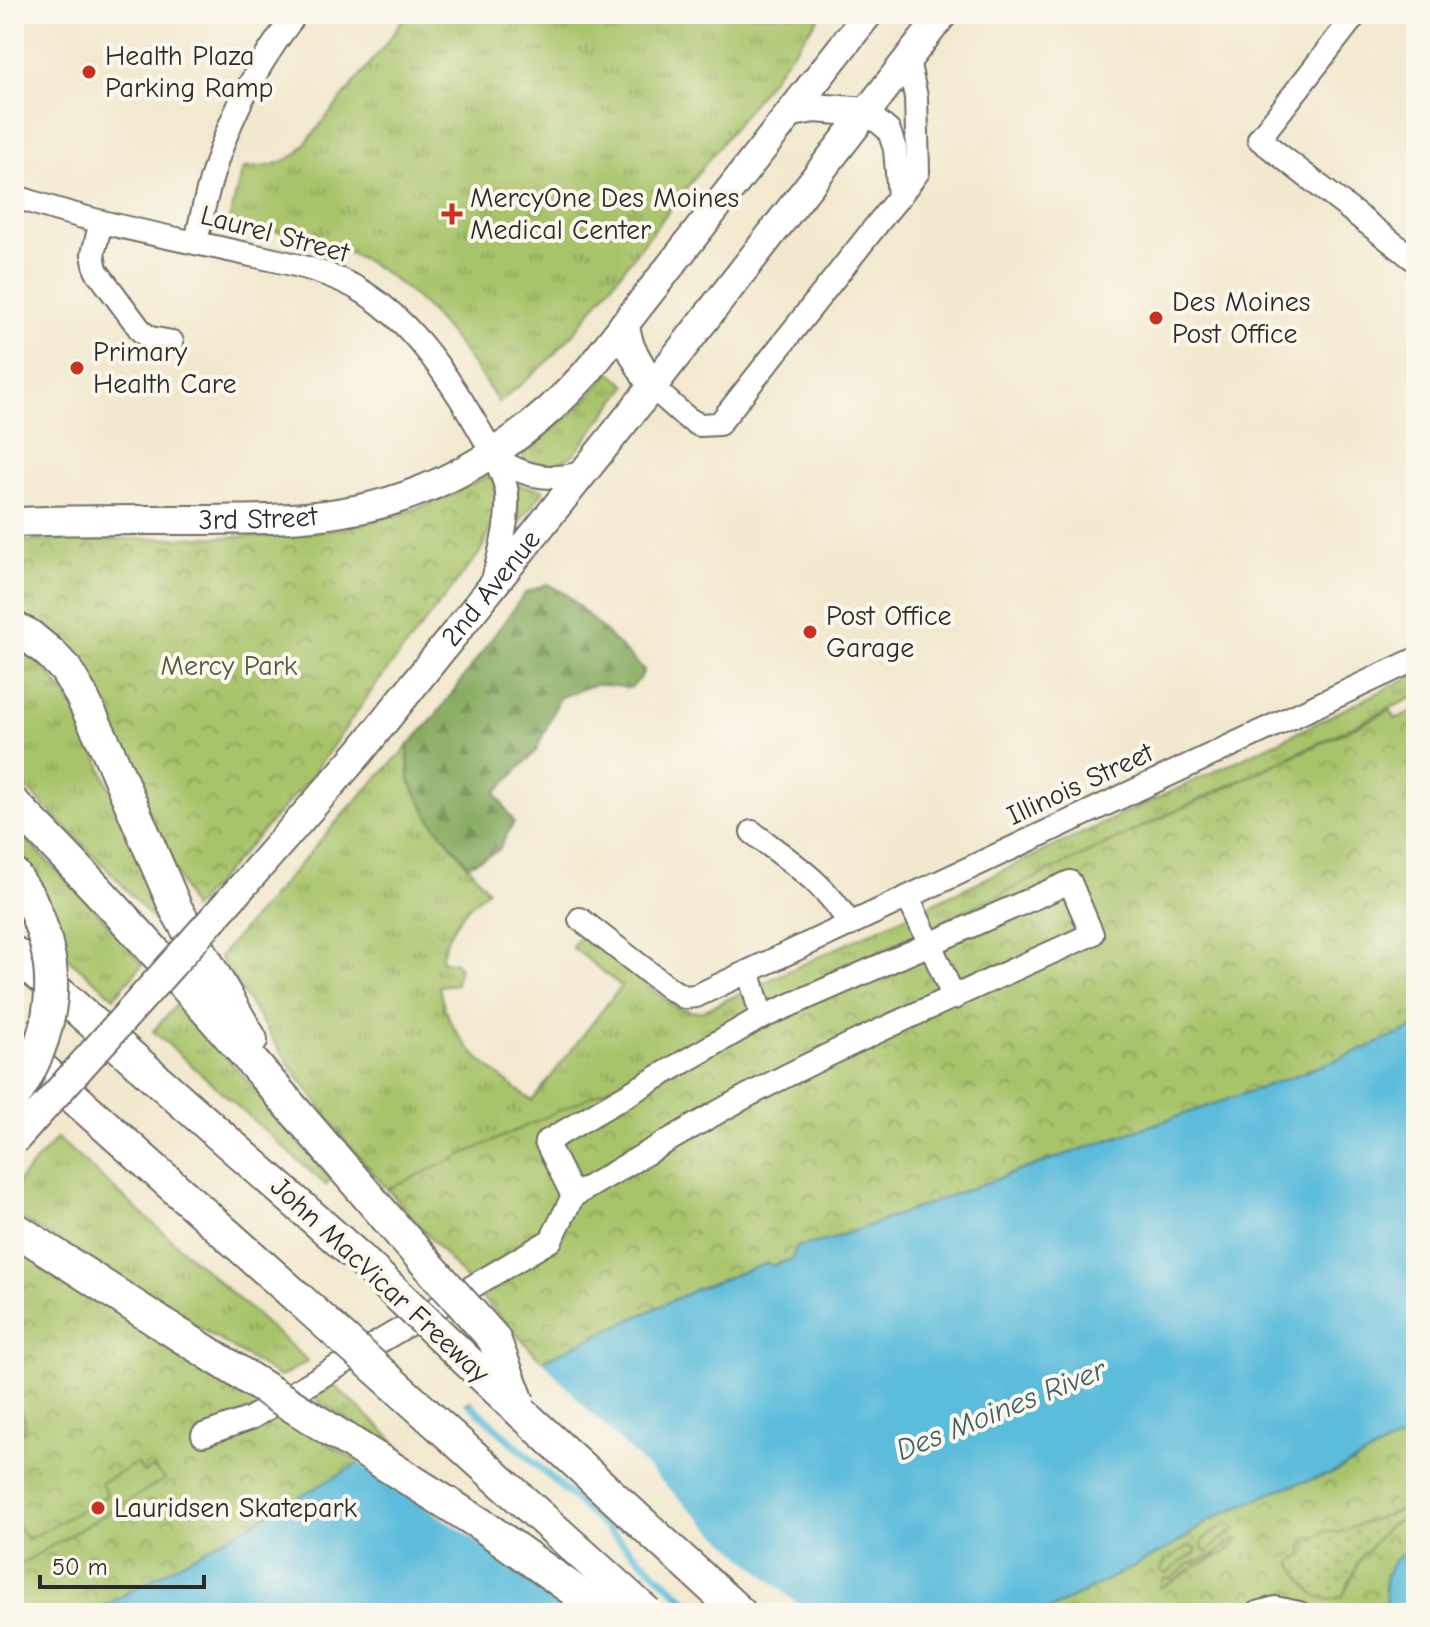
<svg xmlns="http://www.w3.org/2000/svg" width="1430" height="1627" font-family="'Comic Neue',sans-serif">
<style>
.grass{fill:url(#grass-tufts);stroke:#6a784b;stroke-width:2}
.forest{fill:url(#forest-firs);stroke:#586a45;stroke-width:2}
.park{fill:url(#park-crowns);stroke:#6a784b;stroke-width:2}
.garden{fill:url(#garden-dots);stroke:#6a784b;stroke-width:2}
.pitch{fill:#a8c46b;stroke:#6a784b;stroke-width:2}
.water{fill:#5cbcdb;stroke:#447483;stroke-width:2}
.pier{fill:#f2e8ce}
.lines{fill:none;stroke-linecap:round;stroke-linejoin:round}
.minor-casing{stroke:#716d64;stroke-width:26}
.major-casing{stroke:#716d64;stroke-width:32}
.highway-casing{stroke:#716d64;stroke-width:36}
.minor{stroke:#fff;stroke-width:22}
.major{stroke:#fff;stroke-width:28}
.highway{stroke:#fff;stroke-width:32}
.major-bridge-casing{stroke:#716d64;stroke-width:32;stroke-linecap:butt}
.highway-bridge-casing{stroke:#716d64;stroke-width:36;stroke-linecap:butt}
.major-bridge{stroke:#fff;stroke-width:28}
.highway-bridge{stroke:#fff;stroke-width:32}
.poi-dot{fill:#c8321e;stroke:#fbf7ec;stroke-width:3}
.labels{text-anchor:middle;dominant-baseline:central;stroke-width:8;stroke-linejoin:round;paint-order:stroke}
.poi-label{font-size:28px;fill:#2b2b2b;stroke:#fbf7ec;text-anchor:start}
.street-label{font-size:28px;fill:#2b2b2b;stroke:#fbf7ec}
.park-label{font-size:28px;fill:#50593e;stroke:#fbf7ec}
.water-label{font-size:30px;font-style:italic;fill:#3c5e69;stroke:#fbf7ec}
</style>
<defs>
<pattern id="grass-tufts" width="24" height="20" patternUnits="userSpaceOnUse" patternTransform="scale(2)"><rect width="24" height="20" fill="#a8c46b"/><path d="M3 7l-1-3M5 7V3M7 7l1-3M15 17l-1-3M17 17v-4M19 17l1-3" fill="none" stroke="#899f58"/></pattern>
<pattern id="forest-firs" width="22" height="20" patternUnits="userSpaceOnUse" patternTransform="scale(2)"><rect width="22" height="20" fill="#86aa5f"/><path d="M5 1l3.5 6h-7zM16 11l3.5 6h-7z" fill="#6e8b4f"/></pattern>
<pattern id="park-crowns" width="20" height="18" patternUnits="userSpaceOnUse" patternTransform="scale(2)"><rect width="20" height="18" fill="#a8c46b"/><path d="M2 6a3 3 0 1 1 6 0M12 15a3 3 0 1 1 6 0" fill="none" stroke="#899f58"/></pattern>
<pattern id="garden-dots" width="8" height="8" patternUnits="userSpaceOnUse" patternTransform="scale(2)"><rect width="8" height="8" fill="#a8c46b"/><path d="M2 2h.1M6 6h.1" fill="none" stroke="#899f58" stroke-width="1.8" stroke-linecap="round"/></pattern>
</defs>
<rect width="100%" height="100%" fill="#fbf7ec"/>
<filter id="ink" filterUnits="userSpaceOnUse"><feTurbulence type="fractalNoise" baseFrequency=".0125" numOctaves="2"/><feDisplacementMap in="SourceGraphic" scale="16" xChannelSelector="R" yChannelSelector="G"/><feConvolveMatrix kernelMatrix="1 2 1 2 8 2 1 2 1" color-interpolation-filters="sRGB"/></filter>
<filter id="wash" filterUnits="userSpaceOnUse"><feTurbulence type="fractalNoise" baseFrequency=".006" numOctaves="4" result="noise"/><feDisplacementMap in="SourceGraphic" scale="32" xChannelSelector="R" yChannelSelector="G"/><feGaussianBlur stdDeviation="1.8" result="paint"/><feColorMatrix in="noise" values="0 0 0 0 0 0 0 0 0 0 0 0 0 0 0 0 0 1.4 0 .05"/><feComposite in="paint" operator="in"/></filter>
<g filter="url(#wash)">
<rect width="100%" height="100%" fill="#f2e8ce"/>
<g class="grass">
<path d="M406 14H822L573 334 544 365 499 403C457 340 416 281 343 250 308 235 267 230 229 221L243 168C265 168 279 165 297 154L389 40Z"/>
<path d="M610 372 627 386 575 453C559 467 543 466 523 463L524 453 582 405Z"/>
<polygon points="517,485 543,489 543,492 519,522 515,521"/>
<path d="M14 646C70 675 92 748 116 802 133 841 150 881 167 920L157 924 116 878 14 776Z"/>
<path d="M1416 674V696L903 941 822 991 462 1274 348 1144 293 1070 219 957 347 810 408 746 409 780 431 820 488 890C464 909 447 929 441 960L456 963 459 966 456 984 439 986C447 1041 491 1070 532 1101L621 986 572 947 581 934 673 1006 694 1012 703 1011 1294 734Z"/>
<polygon points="14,827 103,918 143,964 114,997 64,955 61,936 53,914 33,873 14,846"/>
<polygon points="179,1002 331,1179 326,1185 153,1031"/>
<polygon points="57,1138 308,1361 280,1377 17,1216 14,1212 14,1186"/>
<polygon points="333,1384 397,1443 390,1447 312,1397"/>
</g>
<polygon class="forest" points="547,584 566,594 644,670 640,679 630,688 596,684 560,697 536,751 496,793 514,822 498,851 468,865 431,820 409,780 408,746 433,719 525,593"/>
<g class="park">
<path d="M487 476 494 479C502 505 491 531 479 554L378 682 307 782 192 909 92 682C69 654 45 631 14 611V541L278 536 346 528 404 513 444 498Z"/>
<path d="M1416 709V1027C1312 1073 1204 1107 1097 1144 1007 1174 918 1208 829 1240L797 1247 792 1259 699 1288 542 1361 482 1298 388 1189 821 991 827 976 1391 710 1396 719Z"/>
<polygon points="14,1246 361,1464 92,1613 14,1613"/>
<polygon points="1416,1434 1416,1613 1043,1613 1173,1546 1213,1518 1283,1488 1331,1474 1388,1444"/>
</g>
<g class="garden">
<path d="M1416 1504V1511L1388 1526 1365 1554 1363 1553 1343 1596C1318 1609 1302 1582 1291 1563L1305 1554 1301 1546 1326 1531 1338 1533Z"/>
<polygon points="1227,1523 1234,1527 1234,1532 1222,1538 1208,1552 1203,1551 1202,1540"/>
<path d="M1239 1539C1226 1558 1207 1559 1188 1571 1178 1578 1172 1584 1159 1588L1164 1578 1171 1579 1189 1564 1214 1556 1227 1544Z"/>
<polygon points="1190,1546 1197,1548 1194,1555 1179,1563 1167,1574 1160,1571 1165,1561"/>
</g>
<g class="pitch">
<path d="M14 1405C30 1416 27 1430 14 1442Z"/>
<polygon points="137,1463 143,1473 153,1468 165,1479 14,1568 14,1523 16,1522 27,1540 107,1495 101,1483"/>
</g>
<g class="water">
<path d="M1416 1027V1434L1388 1444 1331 1474 1283 1488 1213 1518 1173 1546 1043 1613H92L542 1361 699 1288 767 1263 773 1266 792 1259 797 1247 829 1240C918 1208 1007 1174 1097 1144 1204 1107 1312 1073 1416 1027Z"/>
<path d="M1416 1549V1613H1400L1387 1605C1381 1580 1387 1555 1416 1549Z"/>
</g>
<g class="pier">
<polygon points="540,1358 588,1410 702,1521 808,1613 705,1613 469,1398"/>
<polygon points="462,1402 694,1613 571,1613 497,1554 357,1462 386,1445 417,1462 394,1440"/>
</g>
</g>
<g filter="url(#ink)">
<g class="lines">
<defs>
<g id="minor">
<polyline points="1356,14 1259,139 1416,261"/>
<path d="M14 196C85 221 159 235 233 251 277 261 326 268 365 293 407 320 436 360 462 401 475 422 505 470 507 494 509 523 499 555 492 584"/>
<polyline points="899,197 918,172 916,97 908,60"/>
<polyline points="101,222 93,254 96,270 142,332 150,338 172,342"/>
<path d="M196 243C213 154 240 86 296 14"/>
<polyline points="652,387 687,418 699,425 719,424 886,213 899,197 895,149 889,131 867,112"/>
<path d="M492 455C521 476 548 482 582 473"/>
<path d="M752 832C789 861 826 883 850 925"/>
<path d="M908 898 930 944 1070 882 1092 934C977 987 859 1037 747 1096 688 1128 631 1163 573 1196L546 1142 756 1020 930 944 954 998"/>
<polyline points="580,919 670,989 684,997 696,996 1416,659"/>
<polyline points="749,973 762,1018"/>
<polyline points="203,1435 251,1418 551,1240 573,1196"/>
<polyline points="1257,1613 1275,1608 1299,1613"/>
</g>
<g id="major">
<polyline points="792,112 814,108 867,112"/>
<polyline points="624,324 630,347 652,387"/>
<path id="s1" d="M14 522C79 519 144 520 209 520 252 519 295 520 337 513 434 499 523 444 587 372L868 14"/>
<path id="s2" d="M245 883 359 753 652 387 943 14"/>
</g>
<g id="highway">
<polyline points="14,628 28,635 51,654 66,670 81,695 109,753 176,909 251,1040"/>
<path d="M14 804C152 941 277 1091 404 1238"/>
<polyline points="14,875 30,899"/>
<polyline points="14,953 361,1260"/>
<polyline points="14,1044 297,1297"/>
<polyline points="14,1228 159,1322"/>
<polyline points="522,1413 740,1613"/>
</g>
</defs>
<use href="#minor" class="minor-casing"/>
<use href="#major" class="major-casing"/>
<use href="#highway" class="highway-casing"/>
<use href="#minor" class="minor"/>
<use href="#major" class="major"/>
<use href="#highway" class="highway"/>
<defs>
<polyline id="major-bridge" points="14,1141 245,883"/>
<g id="highway-bridge">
<path d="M14 1097C56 1031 64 971 30 899"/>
<polyline points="404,1238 494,1339 518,1402"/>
<polyline points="361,1260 522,1413"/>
<polyline points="297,1297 647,1613"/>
<polyline points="159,1322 482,1525 606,1613"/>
</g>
</defs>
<use href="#major-bridge" class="major-bridge-casing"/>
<use href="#highway-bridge" class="highway-bridge-casing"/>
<use href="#major-bridge" class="major-bridge"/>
<use href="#highway-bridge" class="highway-bridge"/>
</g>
</g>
<g class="poi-dot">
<circle cx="89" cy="72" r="8"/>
<path d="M448 202h8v8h8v8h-8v8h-8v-8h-8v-8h8z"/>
<circle cx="1156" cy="318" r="8"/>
<circle cx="77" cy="368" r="8"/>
<circle cx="810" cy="632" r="8"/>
<circle cx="98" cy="1508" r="8"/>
</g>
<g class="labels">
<g class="poi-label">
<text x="105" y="56">Health Plaza<tspan x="105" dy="32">Parking Ramp</tspan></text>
<text x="470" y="198">MercyOne Des Moines<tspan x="470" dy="32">Medical Center</tspan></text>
<text x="1172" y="302">Des Moines<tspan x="1172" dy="32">Post Office</tspan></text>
<text x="93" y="352">Primary<tspan x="93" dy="32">Health Care</tspan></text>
<text x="826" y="616">Post Office<tspan x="826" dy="32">Garage</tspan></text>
<text x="114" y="1508">Lauridsen Skatepark</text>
</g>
<g class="street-label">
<text transform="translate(275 234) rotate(15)">Laurel Street</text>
<text stroke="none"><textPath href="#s1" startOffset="244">3rd Street</textPath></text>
<text stroke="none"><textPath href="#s2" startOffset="384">2nd Avenue</textPath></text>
<text transform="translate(1080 784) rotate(-25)">Illinois Street</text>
<text transform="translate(380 1280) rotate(43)">John MacVicar Freeway</text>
</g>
<g class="park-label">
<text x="229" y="666">Mercy Park</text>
</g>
<g class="water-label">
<text transform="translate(1001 1410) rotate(-22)">Des Moines River</text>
</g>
</g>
<rect width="1430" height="1627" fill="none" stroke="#fbf7ec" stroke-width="48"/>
<path d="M40 1575v12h164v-12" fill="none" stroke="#2b2b2b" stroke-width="4"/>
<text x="52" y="1575" font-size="24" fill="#2b2b2b" stroke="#fbf7ec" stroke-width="6" paint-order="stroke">50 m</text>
</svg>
